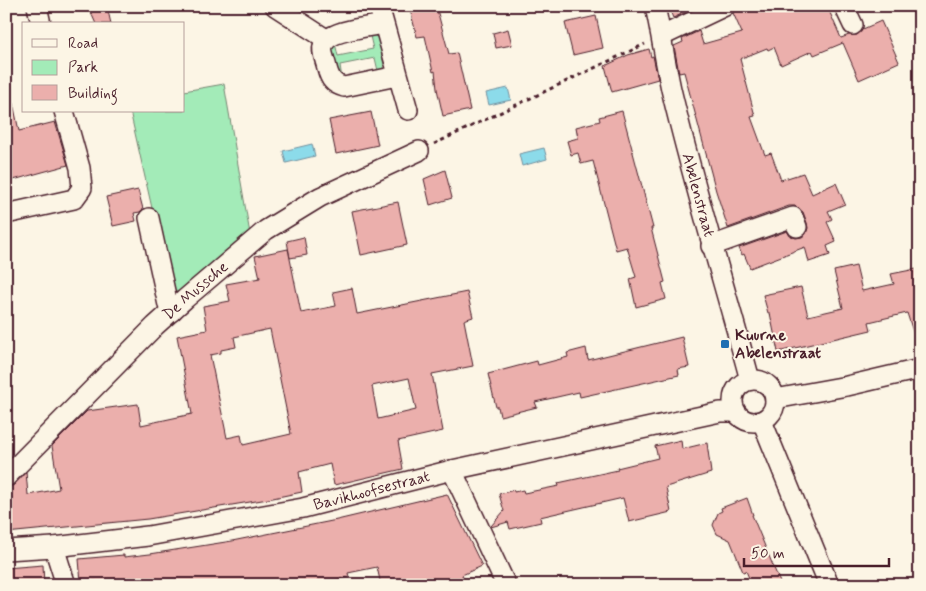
<svg xmlns="http://www.w3.org/2000/svg" width="926" height="591" font-family="Mynerve,sans-serif">
<style>
.green{fill:#a3ebb8;stroke:#768572}
.water{fill:#8cdbea;stroke:#72909e}
.building{fill:#ebafac;stroke:#4a1f2b;fill-rule:evenodd}
.lines{fill:none;stroke-linecap:round;stroke-linejoin:round}
.minor-casing{stroke:#4a1f2b;stroke-width:22}
.path{stroke:#4a1f2b;stroke-width:3;stroke-dasharray:4 4;stroke-linecap:butt}
.minor{stroke:#fcf5e5;stroke-width:19}
.poi-dot{fill:#1f6fb2;stroke:#fcf5e5;stroke-width:2}
.labels{text-anchor:middle;dominant-baseline:central;stroke-width:4;stroke-linejoin:round;paint-order:stroke}
.street-label{font-size:16px;fill:#4a1f2b;stroke:#fcf5e5}
.poi-label{font-size:16px;font-weight:bold;fill:#4a1f2b;stroke:#fcf5e5;text-anchor:start}
</style>
<rect width="100%" height="100%" fill="#fcf5e5"/>
<filter id="ink" filterUnits="userSpaceOnUse"><feTurbulence type="fractalNoise" baseFrequency=".02" numOctaves="2"/><feDisplacementMap in="SourceGraphic" scale="10" xChannelSelector="R" yChannelSelector="G"/><feConvolveMatrix kernelMatrix="1 2 1 2 8 2 1 2 1" color-interpolation-filters="sRGB"/></filter>
<g filter="url(#ink)">
<g class="green">
<polygon points="373,35 379,38 384,66 381,71 378,71 375,58 340,65 342,79 339,80 329,49 335,43 338,56 373,49 370,36"/>
<polygon points="224,84 250,234 173,301 130,111 184,111 184,91"/>
</g>
<g class="water">
<polygon points="508,88 511,100 489,105 486,93"/>
<polygon points="312,144 315,156 286,163 283,151"/>
<polygon points="544,148 547,159 522,166 519,154"/>
</g>
<g class="building">
<polygon points="88,6 107,6 111,24 96,24"/>
<polygon points="409,6 436,6 449,54 457,53 470,110 443,116 437,89 435,71 433,72 425,36 417,37"/>
<polygon points="668,6 692,6 693,9 673,18"/>
<polygon points="736,6 827,6 841,38 849,35 857,35 863,29 881,21 899,62 859,80 843,43 814,55 812,51 781,65 774,47 768,50 767,48 740,59 755,116 751,117 765,155 771,153 781,180 803,173 812,194 836,183 845,204 828,211 832,219 827,222 836,242 827,246 830,255 809,262 805,247 750,268 744,254 742,255 739,248 787,231 790,236 796,238 802,237 806,234 808,228 807,223 803,212 795,206 789,206 728,228 716,191 684,72 679,73 674,46 683,42 682,39 699,31 703,44 742,33 733,13"/>
<polygon points="596,16 603,48 573,55 565,23"/>
<polygon points="508,29 512,45 496,48 493,33"/>
<polygon points="649,49 651,57 653,56 658,79 612,92 605,66 628,55"/>
<polygon points="13,103 19,131 55,122 68,165 6,182 6,104"/>
<polygon points="622,111 653,228 651,228 665,282 662,283 666,299 636,307 630,279 636,277 627,247 616,250 593,161 581,164 578,153 571,155 567,141 578,138 576,127 600,121 599,117"/>
<polygon points="371,112 378,145 336,154 329,120"/>
<polygon points="445,170 452,198 430,205 424,179"/>
<polygon points="138,190 143,209 140,212 134,213 136,221 113,226 106,197"/>
<polygon points="398,202 407,245 361,255 352,211"/>
<polygon points="304,237 307,255 290,258 287,241"/>
<path d="M288 249 301 313 336 306 333 292 352 288 357 314 467 292 473 317 464 320 473 366 432 374 443 431 398 441 403 469 334 485 330 464 299 472 302 492 268 499 148 519 6 533V488L14 485 26 472 28 495 59 489 52 446 87 411 138 404 141 425 192 414 177 336 207 330 203 306 230 301 226 284 260 278 255 256ZM270 329 291 434 243 445 241 435 227 438 210 355 221 353V350L236 347 234 337ZM409 378 416 410 378 419 372 386Z"/>
<polygon points="856,266 862,291 894,284 891,274 916,269 920,285 920,340 916,341 907,313 869,322 871,330 778,352 770,313 768,313 763,295 801,287 808,316 843,308 834,271"/>
<polygon points="682,337 689,367 678,369 679,375 580,397 579,392 535,402 537,407 500,416 498,407 496,407 488,374 537,361 538,365 568,357 567,353 586,348 588,360"/>
<polygon points="681,440 682,449 707,443 711,473 666,487 671,512 629,522 623,498 540,517 541,522 510,529 508,522 491,527 491,526 504,511 499,494 514,490 514,492 523,490 524,493 559,486 558,483 618,470 617,468 658,458 655,446"/>
<polygon points="447,494 482,566 462,575 466,585 381,585 377,567 348,573 349,577 308,585 97,585 96,581 81,583 79,559 124,555 124,557 150,554 232,541 337,520"/>
<polygon points="747,498 753,515 752,515 781,585 752,585 746,571 743,572 730,540 717,534 713,525 718,513 722,511 721,508"/>
<polygon points="43,565 44,585 6,585 6,568"/>
</g>
<g class="lines">
<defs>
<g id="minor">
<polyline points="37,6 41,24"/>
<polyline points="275,6 326,39"/>
<polyline points="379,6 408,110"/>
<path id="s1" d="M655 6C661 34 665 61 671 89 694 187 724 283 750 380"/>
<polyline points="844,6 853,25"/>
<path d="M383 24C369 27 327 30 323 46 321 52 326 62 327 68 330 79 333 84 344 87L397 76"/>
<polyline points="662,36 725,6"/>
<polyline points="6,214 74,199 82,188 80,168 64,111"/>
<polyline points="149,218 168,305 172,311"/>
<polyline points="711,246 793,217 797,227"/>
<circle cx="754" cy="401" r="21"/>
<polyline points="775,399 847,386 920,369"/>
<polyline points="762,421 829,585"/>
<polyline points="452,470 506,585"/>
<path id="s2" d="M6 477 155 326 185 299 266 230 320 197 419 151"/>
<polyline points="54,547 66,585"/>
<path id="s3" d="M6 550 54 547 148 536 303 508 452 470 720 412H735"/>
</g>
</defs>
<use href="#minor" class="minor-casing"/>
<polyline class="path" points="434,144 645,44"/>
<use href="#minor" class="minor"/>
</g>
</g>
<rect class="poi-dot" x="720" y="339" width="10" height="10" rx="2.5"/>
<g class="labels">
<g class="street-label">
<text stroke="none"><textPath href="#s1" startOffset="194">Abelenstraat</textPath></text>
<text stroke="none"><textPath href="#s2" startOffset="266">De Mussche</textPath></text>
<text stroke="none"><textPath href="#s3" startOffset="371">Bavikhoofsestraat</textPath></text>
</g>
<g class="poi-label">
<text x="735" y="335">Kuurne<tspan x="735" dy="18">Abelenstraat</tspan></text>
</g>
</g>
<rect width="926" height="591" fill="none" stroke="#fcf5e5" stroke-width="25"/>
<rect x="12" y="12" width="901" height="566" fill="none" stroke="#4a1f2b" stroke-width="2" filter="url(#ink)"/>
<rect x="22" y="22" width="162" height="90" fill="#fcf5e5" stroke="#b59f9b"/>
<rect x="32" y="39" width="25" height="8" fill="#fcf5e5" stroke="#b59f9b"/>
<text x="68" y="48" font-size="15" fill="#4a1f2b">Road</text>
<rect x="32" y="60" width="25" height="15" fill="#a3ebb8" stroke="#b59f9b"/>
<text x="68" y="72" font-size="15" fill="#4a1f2b">Park</text>
<rect x="32" y="85" width="25" height="15" fill="#ebafac" stroke="#b59f9b"/>
<text x="68" y="98" font-size="15" fill="#4a1f2b">Building</text>
<path d="M744 558v8h145v-8" fill="none" stroke="#4a1f2b" stroke-width="2.5"/>
<text x="751" y="558" font-size="15" fill="#4a1f2b" stroke="#fcf5e5" stroke-width="4" paint-order="stroke">50 m</text>
</svg>
